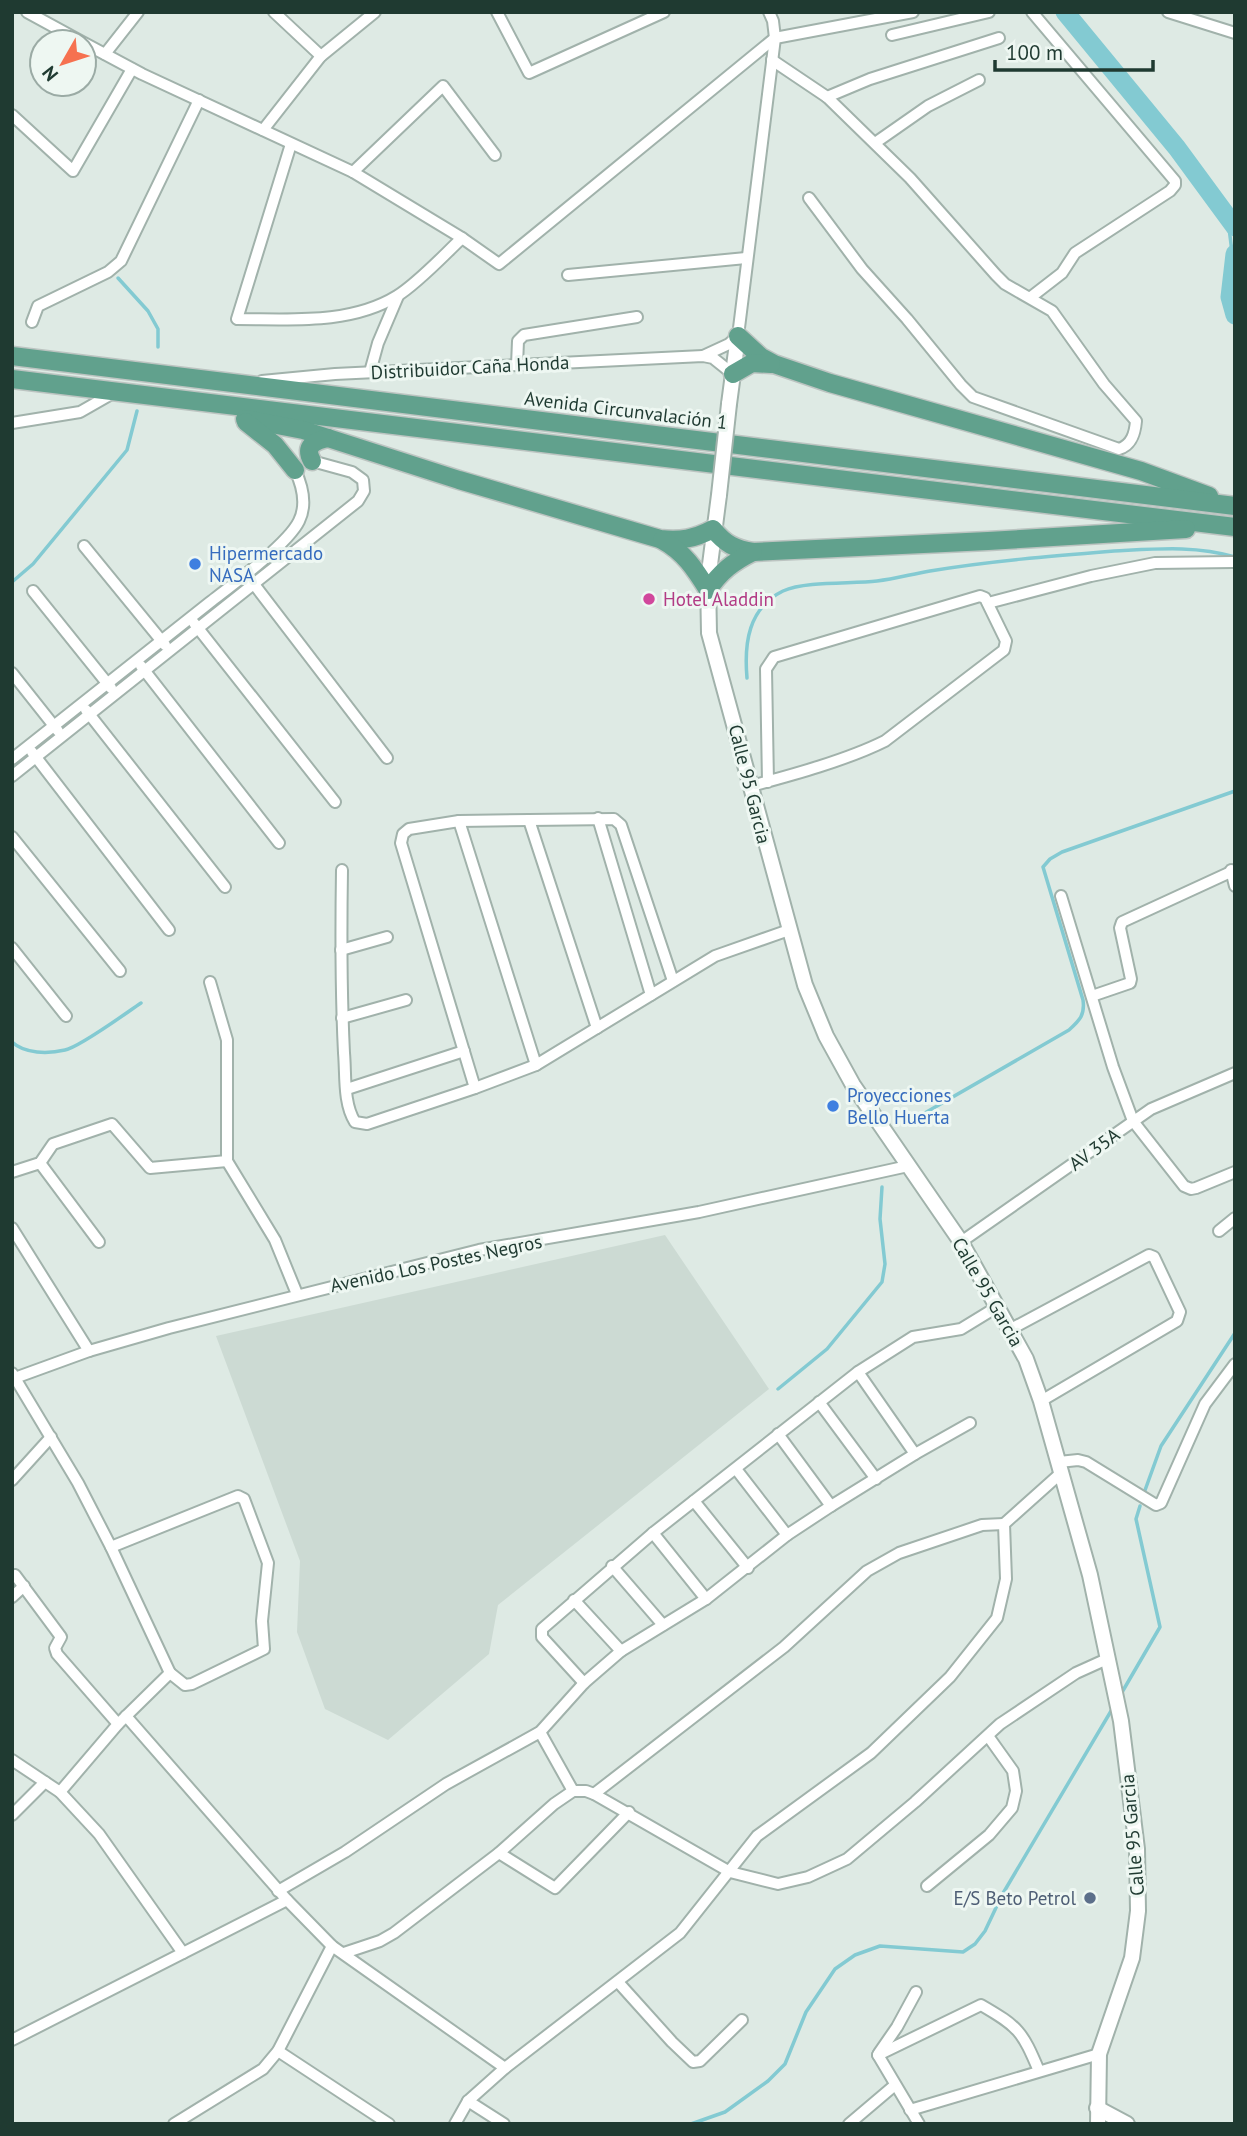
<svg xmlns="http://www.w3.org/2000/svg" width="1247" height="2136" font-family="'PT Sans',sans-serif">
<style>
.built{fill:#ccdad3}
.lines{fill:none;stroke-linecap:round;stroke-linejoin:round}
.stream{stroke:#83cad2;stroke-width:3.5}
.river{stroke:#83cad2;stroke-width:19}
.minor-casing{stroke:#a1b2ab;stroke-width:14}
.tertiary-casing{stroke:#a1b2ab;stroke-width:18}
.primary-casing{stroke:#bcc4c1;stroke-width:21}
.minor{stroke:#fff;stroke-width:10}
.tertiary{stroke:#fff;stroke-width:14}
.primary{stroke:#61a18d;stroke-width:18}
.tertiary-bridge-casing{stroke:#a1b2ab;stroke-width:18;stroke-linecap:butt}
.tertiary-bridge{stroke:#fff;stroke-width:14}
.shop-dot{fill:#3f7fe0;stroke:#eef7f2;stroke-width:2.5}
.hotel-dot{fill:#d1479c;stroke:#eef7f2;stroke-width:2.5}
.service-dot{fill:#5c6f8a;stroke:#eef7f2;stroke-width:2.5}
.labels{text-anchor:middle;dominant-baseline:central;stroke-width:6;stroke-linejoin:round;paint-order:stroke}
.street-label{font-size:19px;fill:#1f3a31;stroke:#eef7f2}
.shop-label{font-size:19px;fill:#366cbe;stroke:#eef7f2;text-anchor:start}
.hotel-label{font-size:19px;fill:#b23c85;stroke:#eef7f2;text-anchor:start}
.service-label{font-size:19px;fill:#4e5e75;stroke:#eef7f2;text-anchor:end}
</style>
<rect width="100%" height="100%" fill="#deeae4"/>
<polygon class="built" points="665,1235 769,1389 498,1605 489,1654 388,1740 325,1709 297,1632 300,1561 216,1336"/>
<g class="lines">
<g class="stream">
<polyline points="1228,220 1235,276"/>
<polyline points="118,278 148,311 158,329 158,347"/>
<polyline points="12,582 33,564 127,450 137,411"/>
<path d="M747 678C744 644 748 608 783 591 806 581 851 584 877 581 895 579 912 574 930 571 990 561 1052 556 1114 551 1155 549 1195 545 1235 557"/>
<path d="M12 1042C25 1054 48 1054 65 1050 80 1047 126 1013 141 1003"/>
<path d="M904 1125 1069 1030C1080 1020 1085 1015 1083 1000L1043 867 1050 859 1062 852 1235 791"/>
<polyline points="778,1389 827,1349 882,1282 885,1264 880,1219 882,1187"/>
<polyline points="1144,1493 1161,1446 1235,1333"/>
<polyline points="1121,1694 1160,1627 1136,1519 1140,1506"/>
<polyline points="691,2124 725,2112 768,2081 785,2064 806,2012 835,1969 855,1955 880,1946 963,1952 975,1944 985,1931 1002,1895 1114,1706"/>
</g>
<g class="river">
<polyline points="1065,12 1177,148 1235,227"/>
<polyline points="1235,254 1230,297 1235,315"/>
</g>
<defs>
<g id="minor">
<polyline points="27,12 82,42"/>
<polyline points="274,12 321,56"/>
<polyline points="497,12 529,73 664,12"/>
<polyline points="1168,12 1235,33"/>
<polyline points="892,35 989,12"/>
<polyline points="84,43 142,74 353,172 462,238 499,264 775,38 913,12"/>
<polyline points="105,54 138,12"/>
<path d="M772 60 827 97 910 178 996 275 1005 284 1052 311 1104 384 1136 421C1135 433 1132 445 1119 449L973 397 961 385 907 319 862 269 809 198"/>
<polyline points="827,97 870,79 999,38"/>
<polyline points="12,115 73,171 132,69"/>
<polyline points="263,130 321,56 375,12"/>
<polyline points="875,143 928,106 979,80"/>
<path d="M291 144 237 319C289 319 350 325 397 296 418 283 443 256 462 238"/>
<polyline points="353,172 443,86 495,155"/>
<polyline points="568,275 746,258"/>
<polyline points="1031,297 1062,273 1075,253 1170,191 1175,185 1175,181 1032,12"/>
<polyline points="32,322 38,306 108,272 121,261 199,100"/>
<polyline points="703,356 729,344 738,336 775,38 773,21 769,12"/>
<polyline points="517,365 518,341 524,335 637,317"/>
<polyline points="370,372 378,343 398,296"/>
<polyline points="262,381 335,374 703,356 713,358 733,374"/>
<polyline points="12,423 80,412 115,392"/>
<polyline points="84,546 165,645"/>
<polyline points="250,579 387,758"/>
<polyline points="33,591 111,688"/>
<polyline points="988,603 1091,576 1155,563 1233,562"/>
<polyline points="194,623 335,802"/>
<polyline points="141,666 279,843"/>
<polyline points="12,673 58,731"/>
<polyline points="86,710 225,887"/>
<polyline points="32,752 169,930"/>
<path d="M12 759C78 707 143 655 209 603 231 586 288 544 299 521 307 505 302 485 295 470"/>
<polyline points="12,776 358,501 364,491 363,480 352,472 312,461"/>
<path d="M751 786C792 775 847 760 885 741L1004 650 1006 641 985 598 980 596 774 657 766 669 768 782"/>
<polyline points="598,818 651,995"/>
<polyline points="529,820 597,1028"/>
<polyline points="459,821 536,1065"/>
<polyline points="12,837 120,971"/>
<path d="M342 870C341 931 341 992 344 1053 346 1075 343 1103 355 1122L367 1124 475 1088 536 1065 715 956 789 930"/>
<polyline points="1231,870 1235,886"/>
<polyline points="1061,896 1113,1067 1133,1121 1184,1186 1191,1189 1196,1188 1235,1172"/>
<polyline points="12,948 66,1016"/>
<polyline points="341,950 387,937"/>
<polyline points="210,982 227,1040 227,1161 275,1240 297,1294"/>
<polyline points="1092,996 1130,983 1131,979 1120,928 1122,922 1235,870"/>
<polyline points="342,1018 406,1000"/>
<polyline points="475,1088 401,843 403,834 409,829 459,821 614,819 621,825 673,981"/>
<polyline points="347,1089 464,1051"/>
<polyline points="40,1163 99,1242"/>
<polyline points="12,1172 40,1163 53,1144 112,1124 150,1168 227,1161"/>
<polyline points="12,1228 89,1351"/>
<polyline points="1219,1231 1235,1218"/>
<polyline points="961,1242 1151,1109 1235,1073"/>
<polyline points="1011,1329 1149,1255 1154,1257 1180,1312 1177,1321 1041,1401"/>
<polyline points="858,1372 915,1454"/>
<polyline points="12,1373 78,1483 111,1547 170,1673 118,1724 60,1792"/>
<polyline points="12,1379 89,1351 169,1328 479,1250 699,1212 908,1166"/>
<polyline points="819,1402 876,1479"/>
<polyline points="778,1434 831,1506"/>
<polyline points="1059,1462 1078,1460 1086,1462 1156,1505 1161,1503 1205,1404 1235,1364"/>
<polyline points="736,1469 787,1535"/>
<polyline points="12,1480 51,1437"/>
<polyline points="694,1501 748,1568"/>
<polyline points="653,1533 706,1599"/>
<polyline points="111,1547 238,1496 244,1499 268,1563 262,1621 264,1649 192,1684 185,1685 170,1673"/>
<polyline points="612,1566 663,1625"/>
<polyline points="15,1575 61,1637 55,1648 57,1654 118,1724"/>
<polyline points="12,1597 24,1586"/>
<polyline points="574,1600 621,1651"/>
<polyline points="584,1683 542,1637 542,1629 653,1533 858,1372 913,1337 961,1329 997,1307"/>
<polyline points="126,1716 287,1900 332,1946 505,2068"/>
<polyline points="540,1732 573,1791"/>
<polyline points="12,1760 60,1792 99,1834 183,1953"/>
<polyline points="594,1794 784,1647 867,1571 899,1553 982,1525 1004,1524"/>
<polyline points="12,1815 45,1782"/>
<polyline points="499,1853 555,1888 629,1812"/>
<polyline points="927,1886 989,1835 1012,1808 1016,1791 1013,1771 988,1736"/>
<polyline points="278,1891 345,1852 446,1784 540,1732 584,1683 621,1651 706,1599 787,1535 831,1506 915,1454 970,1423"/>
<polyline points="344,1953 380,1941 394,1933 499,1853 554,1804 573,1791 586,1791 594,1794 730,1872 778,1884 808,1877 847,1859 915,1802 1000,1724 1076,1673 1107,1659"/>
<polyline points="618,1982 672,2042 693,2062 700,2061 742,2020"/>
<polyline points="12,2040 287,1900"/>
<polyline points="278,2051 389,2124"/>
<polyline points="879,2053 897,2027 916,1992"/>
<path d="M878 2055 981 2005C1019 2027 1022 2031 1039 2071"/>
<polyline points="878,2055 919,2124"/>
<polyline points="468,2101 504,2124"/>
<polyline points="910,2110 1099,2054"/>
<polyline points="174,2124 263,2069 278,2051 332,1946"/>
<polyline points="455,2124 468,2101 505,2068 680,1933 757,1836 871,1753 950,1677 997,1618 1006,1579 1004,1524 1061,1473"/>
<polyline points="849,2124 895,2085"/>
</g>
<g id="tertiary">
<polyline points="729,404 738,336"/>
<polyline points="719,495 708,580 709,633 805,985 826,1036 853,1085 961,1242 1026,1359 1041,1401 1090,1575 1121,1721 1137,1849 1138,1911 1132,1958 1099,2054 1098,2124"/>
<polyline points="1097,2108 1127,2124"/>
</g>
<g id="primary">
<polyline points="738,336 761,357 774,364 830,383 1141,471 1209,496"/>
<polyline points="12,356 1235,506"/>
<polyline points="733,374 752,363 771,364"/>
<polyline points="12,379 1235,527"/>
<path d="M245 419 303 430 459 480 660 539C681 541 694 539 713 529 725 544 735 549 753 552L988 541 1186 529"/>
<polyline points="246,422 275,445 295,470"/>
<path d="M312 461C304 446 314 441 328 438"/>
<path d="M662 540C684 552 695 569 708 590 721 571 733 562 753 552"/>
</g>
</defs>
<use href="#minor" class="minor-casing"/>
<use href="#tertiary" class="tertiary-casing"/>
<use href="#primary" class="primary-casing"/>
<use href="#minor" class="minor"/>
<use href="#tertiary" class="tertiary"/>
<use href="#primary" class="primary"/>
<defs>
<polyline id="tertiary-bridge" points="719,495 729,404"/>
</defs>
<use href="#tertiary-bridge" class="tertiary-bridge-casing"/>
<use href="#tertiary-bridge" class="tertiary-bridge"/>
</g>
<g class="shop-dot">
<circle cx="195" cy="564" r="7"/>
<circle cx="833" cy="1106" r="7"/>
</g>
<circle class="hotel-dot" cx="649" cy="599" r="7"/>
<circle class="service-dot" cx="1090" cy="1898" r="7"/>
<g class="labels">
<g class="street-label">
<text transform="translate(470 367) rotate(-3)">Distribuidor Caña Honda</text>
<text transform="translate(626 410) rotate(7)">Avenida Circunvalación 1</text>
<text transform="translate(750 784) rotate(76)">Calle 95 Garcia</text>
<text transform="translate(1094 1149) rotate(-36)">AV 35A</text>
<text transform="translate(436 1263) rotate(-12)">Avenido Los Postes Negros</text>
<text transform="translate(988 1292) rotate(60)">Calle 95 Garcia</text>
<text transform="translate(1132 1835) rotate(-95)">Calle 95 Garcia</text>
</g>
<g class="shop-label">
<text x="209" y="553">Hipermercado<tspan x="209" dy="22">NASA</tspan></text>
<text x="847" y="1095">Proyecciones<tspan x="847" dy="22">Bello Huerta</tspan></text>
</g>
<g class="hotel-label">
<text x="663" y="599">Hotel Aladdin</text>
</g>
<g class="service-label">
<text x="1076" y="1898">E/S Beto Petrol</text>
</g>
</g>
<rect width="1247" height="2136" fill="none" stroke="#1f3a31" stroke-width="28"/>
<g transform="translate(63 63) rotate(231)"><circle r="33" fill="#eef7f2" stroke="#9baba5" stroke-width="2"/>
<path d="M0-5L12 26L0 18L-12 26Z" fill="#f67150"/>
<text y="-10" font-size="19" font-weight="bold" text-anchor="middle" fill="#1f3a31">N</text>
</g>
<path d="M995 60v10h158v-10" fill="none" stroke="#1f3a31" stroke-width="3.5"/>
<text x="1006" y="60" font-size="21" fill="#1f3a31" stroke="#eef7f2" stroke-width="5" paint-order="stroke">100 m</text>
</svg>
